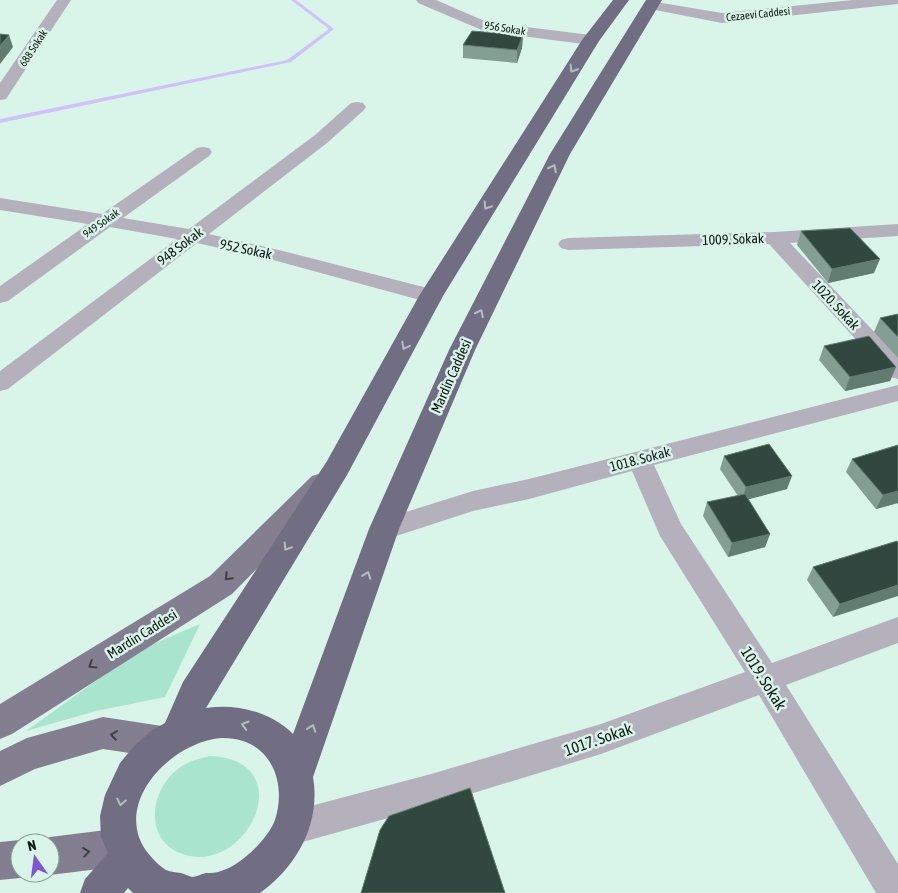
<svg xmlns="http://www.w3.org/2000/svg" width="898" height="893" font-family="'Asap Condensed',sans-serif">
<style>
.green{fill:#a8e4ce}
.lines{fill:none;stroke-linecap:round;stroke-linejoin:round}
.stream{fill:#cfc2f9;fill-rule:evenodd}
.minor{fill:#b4b1bc;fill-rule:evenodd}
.major{fill:#837f91;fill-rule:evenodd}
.highway{fill:#716d82;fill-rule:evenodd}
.wall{fill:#849e94}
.shaded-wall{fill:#637c72}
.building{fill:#30483f;stroke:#637c72}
.oneway{stroke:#afbfc0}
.oneway2{stroke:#3d4147}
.labels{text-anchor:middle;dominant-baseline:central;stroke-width:5;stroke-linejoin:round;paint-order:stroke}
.far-street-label{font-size:11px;fill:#0e1815;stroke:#d9f5ea}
.street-label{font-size:14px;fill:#0e1815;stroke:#d9f5ea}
.near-street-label{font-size:16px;fill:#0e1815;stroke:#d9f5ea}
</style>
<rect width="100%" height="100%" fill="#d9f5ea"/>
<g class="green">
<polygon points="200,624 165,697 96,711 26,731 139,650"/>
<path d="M209 756C304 759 246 880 180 853 143 838 151 789 178 769 188 761 198 759 209 756Z"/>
</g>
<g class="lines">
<polygon class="stream" points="291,0 296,0 334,29 291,62 0,123 0,119 287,60 329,29"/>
<g class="minor">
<polygon points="57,0 71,0 6,99 0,100 0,83"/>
<polygon points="416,0 436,0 487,22 591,35 596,37 599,40 596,43 591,45 484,31 418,3"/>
<polygon points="853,0 898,0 898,4 722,23 650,9 645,8 643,5 645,2 650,1 722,13"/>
<polygon points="357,102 363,103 366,107 363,111 327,143 209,234 283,251 439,291 442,296 439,301 431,303 273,260 197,243 8,389 0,391 0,371 177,239 110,227 8,301 0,303 0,286 88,224 0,210 0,198 102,214 197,148 203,147 209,148 212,152 209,156 123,218 189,229 315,135 351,103"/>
<polygon points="898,224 898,236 790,243 898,357 898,379 890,377 769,244 568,250 561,248 558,244 561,240 568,238 774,232"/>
<polygon points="898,385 898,401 654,465 681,524 772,663 898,617 898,643 786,685 898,864 898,893 876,893 759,695 601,754 431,806 292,845 280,840 275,828 280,816 292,811 431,774 601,724 745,672 660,536 632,471 529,499 473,511 384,540 374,536 371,529 374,522 473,491 529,479"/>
</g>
<g class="major">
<polygon points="322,473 332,476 336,484 332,492 232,594 12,734 0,739 0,704 210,576 312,476"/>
<polygon points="103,717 162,726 174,730 180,742 174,754 162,758 103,749 35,769 0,786 0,751 27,738"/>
<polygon points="122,828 135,834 141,847 135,860 122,866 50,875 45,873 50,873 50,843 37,843 50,837"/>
<polygon points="20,840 27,843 20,843 20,873 32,873 20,878 0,880 0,842"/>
</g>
<path class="highway" d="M613 0H629L599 41 443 296 347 475 206 708C236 703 271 712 293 734L369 529 449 350 550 154 646 0H662L570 154 475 350 399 529 313 777C321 823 297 867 260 893H133L128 888 124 893H80L85 879 108 853 101 837 100 816 105 795 120 763 134 746 151 731 165 723 183 682 327 461 419 296 582 40ZM222 738C268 737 288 779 275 820 268 839 240 866 221 871 216 873 211 873 206 873 201 874 196 877 192 877 188 876 185 874 181 873 176 872 171 872 166 870 159 866 152 858 147 852 111 803 172 741 222 738Z"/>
</g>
<g class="wall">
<polygon points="523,35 522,48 517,63 463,58 463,45"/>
<polygon points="801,231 874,273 828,283 797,245"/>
<polygon points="898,314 898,358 874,332 880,318"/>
<polygon points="824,346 896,367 890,381 845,391 819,360"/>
<polygon points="724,456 787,489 748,499 770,534 765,547 728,557 703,516 707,502 738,496 720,469"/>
<polygon points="852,459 898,503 876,509 846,472"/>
<polygon points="897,541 833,617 807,580 813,567"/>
</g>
<g class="shaded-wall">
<polygon points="9,35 13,47 0,64 0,46"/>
<polygon points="523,35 522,48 517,63 517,50"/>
<polygon points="880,259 874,273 828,283 832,269"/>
<polygon points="896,367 890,381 845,391 850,377"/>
<polygon points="792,476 787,489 742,501 746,487"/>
<polygon points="898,491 898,503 876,509 883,495"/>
<polygon points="770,534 765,547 728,557 732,543"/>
<polygon points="898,585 898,596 833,617 840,604"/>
</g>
<g class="building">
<polygon points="472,31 523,35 517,50 463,45"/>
<polygon points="0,34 9,35 0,46"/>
<polygon points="850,228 880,259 832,269 801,231"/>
<polygon points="898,314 898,337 880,318"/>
<polygon points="869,336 896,367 850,377 824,346"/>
<polygon points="769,444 792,476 746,487 724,456"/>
<polygon points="898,445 898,491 883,495 852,459"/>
<polygon points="745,494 770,534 732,543 707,502"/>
<polygon points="897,541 898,543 898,585 840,604 813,567"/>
<polygon points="470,788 505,893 361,893 380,830 389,816"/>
</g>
<defs><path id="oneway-chevron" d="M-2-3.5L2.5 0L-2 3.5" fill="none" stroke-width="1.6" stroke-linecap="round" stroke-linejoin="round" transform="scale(1.25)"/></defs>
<g class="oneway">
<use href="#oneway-chevron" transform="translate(573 69) rotate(122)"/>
<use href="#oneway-chevron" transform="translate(553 168) rotate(-63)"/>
<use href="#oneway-chevron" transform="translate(487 206) rotate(122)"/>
<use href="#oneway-chevron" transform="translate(480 313) rotate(-63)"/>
<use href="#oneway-chevron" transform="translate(405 346) rotate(118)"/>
<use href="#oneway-chevron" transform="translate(287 547) rotate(122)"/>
<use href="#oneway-chevron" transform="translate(367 575) rotate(-70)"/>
<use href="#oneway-chevron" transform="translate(245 725) rotate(-164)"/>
<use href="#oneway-chevron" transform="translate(312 728) rotate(-70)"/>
<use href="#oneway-chevron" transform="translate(121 802) rotate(102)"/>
</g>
<g class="oneway2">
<use href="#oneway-chevron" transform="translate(228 577) rotate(135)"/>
<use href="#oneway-chevron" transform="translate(92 665) rotate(148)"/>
<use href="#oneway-chevron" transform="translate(114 735) rotate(-171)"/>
<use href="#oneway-chevron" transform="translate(86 852) rotate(-7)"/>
</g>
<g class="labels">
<g class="far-street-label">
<text transform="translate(758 14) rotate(-6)">Cezaevi Caddesi</text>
<text transform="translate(505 28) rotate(9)">956 Sokak</text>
<text transform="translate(33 48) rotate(-57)">688 Sokak</text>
<text transform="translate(101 223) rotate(-35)">949 Sokak</text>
</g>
<g class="street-label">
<text transform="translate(733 239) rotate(-2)">1009. Sokak</text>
<text transform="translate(180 246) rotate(-37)">948 Sokak</text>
<text transform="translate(246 249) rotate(12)">952 Sokak</text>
<text transform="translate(836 305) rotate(47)">1020. Sokak</text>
<text transform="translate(451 376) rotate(-66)">Mardin Caddesi</text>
<text transform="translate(640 459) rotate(-15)">1018. Sokak</text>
<text transform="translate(142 634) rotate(-32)">Mardin Caddesi</text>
</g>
<g class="near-street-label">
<text transform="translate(764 678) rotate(58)">1019. Sokak</text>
<text transform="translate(598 739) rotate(-19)">1017. Sokak</text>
</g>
</g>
<g transform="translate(35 858) rotate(346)"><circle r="24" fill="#d9f5ea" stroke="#889d95"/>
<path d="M0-4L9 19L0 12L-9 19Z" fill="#7f56cf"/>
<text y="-8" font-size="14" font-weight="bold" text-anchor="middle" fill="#0e1815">N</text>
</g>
</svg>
